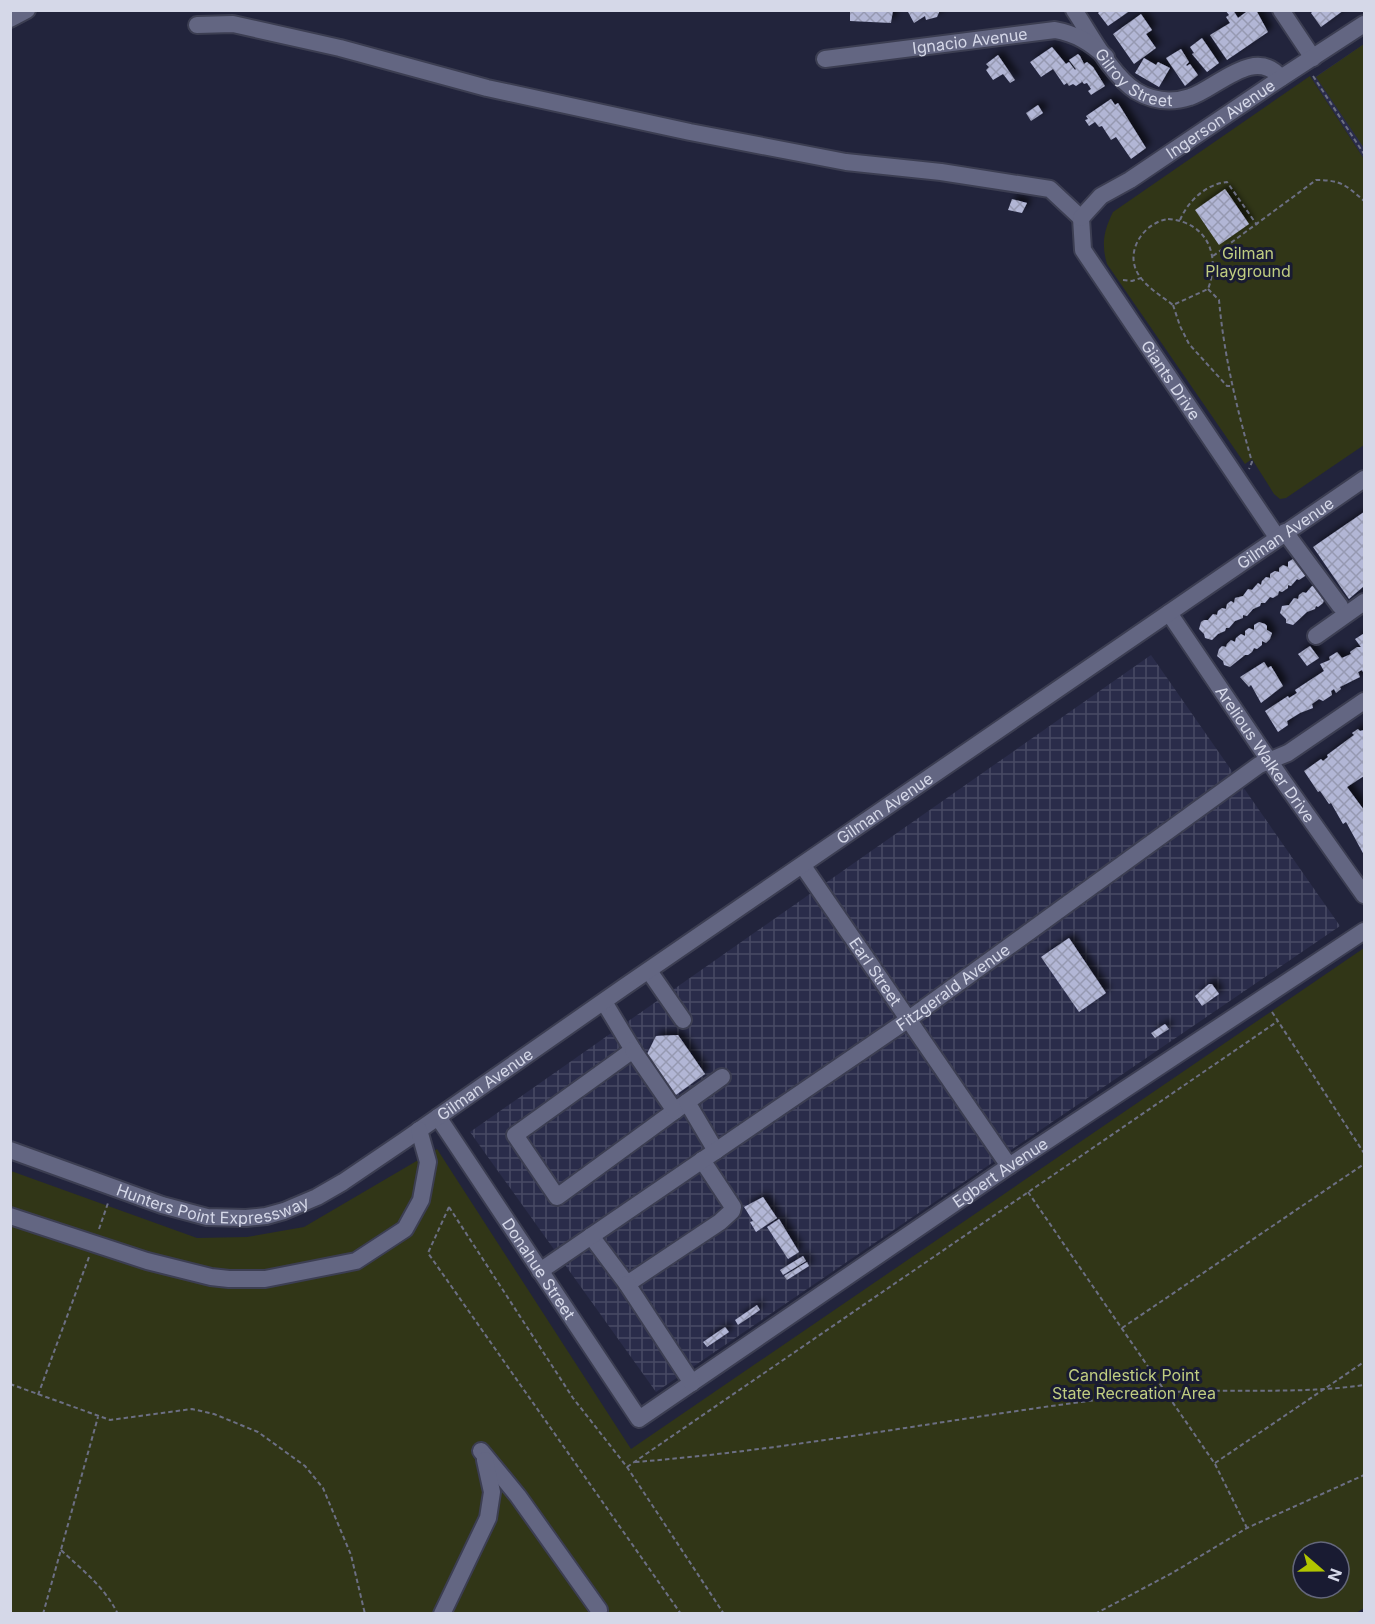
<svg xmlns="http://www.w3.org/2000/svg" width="1375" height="1624" font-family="Inter,sans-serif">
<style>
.built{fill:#2a2c4a}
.industrial{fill:url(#industrial-grid)}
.green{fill:#313617;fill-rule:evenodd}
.building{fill:url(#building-cross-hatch);filter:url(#shadow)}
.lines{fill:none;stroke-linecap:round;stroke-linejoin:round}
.minor-casing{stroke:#3c3e52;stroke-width:20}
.path{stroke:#6c6f83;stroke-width:2;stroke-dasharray:4.5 3;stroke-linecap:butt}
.minor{stroke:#636682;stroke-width:16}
.labels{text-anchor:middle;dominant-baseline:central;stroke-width:6;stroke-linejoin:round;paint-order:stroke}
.street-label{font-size:16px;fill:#d5d8e8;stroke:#191b32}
.park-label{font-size:16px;fill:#c0cd81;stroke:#191b32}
</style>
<defs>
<pattern id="industrial-grid" width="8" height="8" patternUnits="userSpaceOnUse" patternTransform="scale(1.5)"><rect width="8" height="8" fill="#2a2c4a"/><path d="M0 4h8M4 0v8" fill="none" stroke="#484a64"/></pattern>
<pattern id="building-cross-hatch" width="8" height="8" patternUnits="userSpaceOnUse" patternTransform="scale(1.5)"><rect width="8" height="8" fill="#b2b6d5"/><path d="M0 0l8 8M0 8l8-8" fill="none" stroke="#9699b1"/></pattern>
<filter id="shadow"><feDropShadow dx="5" dy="-5" stdDeviation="3" flood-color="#0009"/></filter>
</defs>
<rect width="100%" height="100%" fill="#22243c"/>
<polygon class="built" points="1364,44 1364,159 1312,79"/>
<polygon class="industrial" points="1151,655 1340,926 656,1392 470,1132"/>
<g class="green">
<polygon points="1364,44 1364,148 1316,77"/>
<path d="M1310 76 1364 159V445L1286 498 1280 499 1274 494 1252 459 1245 464 1107 264C1101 244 1104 230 1113 212Z"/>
<path d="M1364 948V1608L1356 1613 11 1614V1171L197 1238 247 1237 304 1227 437 1149 631 1449ZM1303 1552H1339V1588H1303Z"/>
</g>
<g class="building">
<polygon points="850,10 893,10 891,23 850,21"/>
<polygon points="907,10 940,10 937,17 926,20 925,16 914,23"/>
<polygon points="1101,10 1131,10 1108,26 1098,13"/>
<polygon points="1225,10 1233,10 1238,18 1249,10 1256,10 1268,32 1227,60 1210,35 1230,23 1226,17 1229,15"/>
<polygon points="1314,10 1344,10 1321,27 1311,13"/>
<polygon points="1141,14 1152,30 1146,34 1156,48 1134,64 1113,34"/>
<polygon points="1202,38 1219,63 1207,72 1192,54 1194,53 1190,47"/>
<polygon points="1052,47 1066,64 1069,62 1075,70 1076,69 1069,60 1078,54 1080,56 1084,64 1087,62 1093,67 1105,86 1091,95 1088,91 1091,89 1087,83 1084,84 1080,79 1082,82 1076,86 1073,84 1069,86 1067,83 1064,85 1053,69 1041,77 1030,62"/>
<polygon points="1181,49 1189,62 1186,65 1187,66 1190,64 1198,75 1185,86 1166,58"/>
<polygon points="998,55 1015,80 1010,83 1003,74 993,80 986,70 989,67 986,64"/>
<polygon points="1144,58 1156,65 1158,62 1170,68 1159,87 1135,73"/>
<polygon points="1111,99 1115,105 1118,103 1146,148 1131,159 1116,137 1111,140 1102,126 1099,127 1095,122 1089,126 1085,120 1088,119 1086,116"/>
<polygon points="1038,105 1043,113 1031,121 1026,113"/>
<polygon points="1225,189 1249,224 1219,245 1195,210"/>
<polygon points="1012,199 1027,203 1022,213 1008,210"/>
<polygon points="1364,512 1364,586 1349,599 1313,547"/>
<polygon points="1293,559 1300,560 1306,573 1305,576 1299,580 1297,579 1291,586 1288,585 1288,588 1282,592 1279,591 1278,595 1273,598 1270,597 1265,603 1261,603 1260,606 1253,609 1247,616 1243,615 1243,618 1235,621 1229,628 1226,628 1225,631 1218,634 1212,640 1205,638 1204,634 1199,629 1201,622 1204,620 1208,620 1213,614 1217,615 1218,611 1222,608 1226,609 1227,604 1231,601 1234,603 1235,598 1243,596 1248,589 1252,590 1258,583 1261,585 1262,581 1266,577 1270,578 1270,574 1275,571 1279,572 1279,568 1283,565 1288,567 1288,562"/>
<polygon points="1312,586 1318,587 1319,592 1325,597 1323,603 1318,607 1316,606 1315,609 1307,612 1293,625 1286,623 1286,619 1280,613 1282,606 1289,605 1294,598 1298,599 1299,595 1303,592 1306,593"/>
<polygon points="1259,622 1265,624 1267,626 1267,630 1272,633 1270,639 1266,643 1262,641 1262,645 1257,649 1254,648 1252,652 1248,655 1245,655 1230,667 1224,665 1223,661 1217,656 1219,649 1222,646 1226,647 1227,644 1231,640 1235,642 1236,638 1241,634 1245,636 1245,631 1249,628 1254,630 1254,625"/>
<polygon points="1363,634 1364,637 1364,674 1362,670 1358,672 1360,677 1340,687 1341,689 1336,693 1334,689 1331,691 1332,695 1323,701 1319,699 1312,704 1313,708 1300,713 1287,721 1288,725 1278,732 1265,711 1288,696 1289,698 1297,693 1295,690 1324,671 1320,664 1330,660 1329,657 1337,652 1342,658 1351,654 1350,652 1357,647 1361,647 1355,639"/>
<polygon points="1310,646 1319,658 1307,666 1298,654"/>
<polygon points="1264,662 1268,668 1271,666 1283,686 1261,703 1251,685 1249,687 1240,677"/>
<polygon points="1358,729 1360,731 1364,730 1364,776 1347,787 1364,810 1364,855 1346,822 1343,824 1331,803 1329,804 1320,791 1318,792 1304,771 1321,759 1323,761 1328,757 1327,755 1354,735 1352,733"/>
<polygon points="1069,938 1106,993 1079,1012 1041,957"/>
<polygon points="1209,984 1212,984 1219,994 1202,1006 1195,996"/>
<polygon points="1165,1024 1169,1029 1155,1038 1151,1033"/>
<polygon points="678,1035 705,1074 673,1097 645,1058 656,1036"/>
<polygon points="763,1197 777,1218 756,1232 750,1222 753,1221 744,1207"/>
<polygon points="779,1219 799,1252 788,1259 767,1227"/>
<polygon points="803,1256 806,1261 783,1275 780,1270"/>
<polygon points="807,1262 809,1266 787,1280 784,1276"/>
<polygon points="757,1305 760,1310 738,1325 735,1320"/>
<polygon points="725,1327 729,1332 707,1347 703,1342"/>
</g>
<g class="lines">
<defs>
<g id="minor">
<path id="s1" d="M1074 10C1091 35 1111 75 1136 91 1153 101 1172 103 1190 97 1216 89 1255 45 1281 78"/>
<polyline points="1281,10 1313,58"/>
<polyline points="10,19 27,10"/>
<polyline points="197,25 233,24 340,48 487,88 690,132 846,162 941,172 1050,189 1081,218"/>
<path id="s2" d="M825 59 1055 30C1076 34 1090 42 1106 57"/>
<path id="s3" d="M1081 218 1083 250 1087 256 1277 537"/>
<path id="s4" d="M1081 218 1101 196 1130 180 1281 78 1364 24"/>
<polyline points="1285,532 1340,606"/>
<path id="s5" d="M1169 613 1281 778 1364 895"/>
<polyline points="1316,636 1364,602"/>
<path id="s6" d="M803 866 1009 1166"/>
<polyline points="649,971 683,1020"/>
<polyline points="604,1002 633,1050 515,1135 557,1197 687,1102"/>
<polyline points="633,1050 675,1111"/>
<path id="s7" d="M438 1117 639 1419 1009 1166 1364 931"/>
<path id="s8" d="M10 1150 162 1205 207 1217 246 1218 266 1216 284 1211 317 1197 343 1182 405 1140 624 987 1364 479"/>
<polyline points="716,1151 687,1102 722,1077"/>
<polyline points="10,1216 147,1261 211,1277 229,1279 265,1279 356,1261 405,1229 421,1200 428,1162 419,1130"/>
<polyline points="591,1236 627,1284 720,1222 732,1211 733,1207 702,1160"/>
<path id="s9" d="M540 1271 909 1019 1259 765 1288 753 1364 701"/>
<polyline points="627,1284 692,1383"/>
<polyline points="481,1451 518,1496 599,1610"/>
<polyline points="442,1614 488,1518 492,1492 485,1460"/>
</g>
</defs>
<use href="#minor" class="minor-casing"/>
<g class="path">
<polyline points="1313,76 1364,154"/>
<path d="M1168 219C1207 222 1221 255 1208 289L1173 305C1163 297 1149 289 1141 278 1122 255 1142 223 1168 219Z"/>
<path d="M1180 220C1188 201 1206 184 1227 182L1257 225"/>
<path d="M1213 256 1316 180C1341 180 1346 185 1364 201"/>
<polyline points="1123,280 1132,281 1141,278"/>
<path d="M1208 289 1219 300C1224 356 1237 409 1252 462L1249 469"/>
<polyline points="1173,305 1180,326 1189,344 1227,386 1231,386"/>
<polyline points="1272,1012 1364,1153"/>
<polyline points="1028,1192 1215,1464 1247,1528"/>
<polyline points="449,1207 573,1398 627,1467 724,1614"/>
<polyline points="449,1207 428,1253 681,1614"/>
<polyline points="99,1229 108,1203"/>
<polyline points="1122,1328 1364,1164"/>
<polyline points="10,1384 110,1420 192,1409 214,1414 258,1432 305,1466 323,1488 351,1555 365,1614"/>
<polyline points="38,1395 89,1257"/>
<path d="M635 1462C804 1449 970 1414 1138 1395 1213 1386 1289 1396 1364 1385"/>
<polyline points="1215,1463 1364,1362"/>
<polyline points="627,1467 1278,1021"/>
<path d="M61 1550C83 1571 103 1585 118 1614"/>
<polyline points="43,1614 98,1417"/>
<polyline points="1095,1614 1174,1572 1247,1528 1364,1475"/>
</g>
<use href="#minor" class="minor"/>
</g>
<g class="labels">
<g class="street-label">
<text stroke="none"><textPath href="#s2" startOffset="146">Ignacio Avenue</textPath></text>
<text stroke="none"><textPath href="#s1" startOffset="94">Gilroy Street</textPath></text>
<text stroke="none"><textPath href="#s4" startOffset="172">Ingerson Avenue</textPath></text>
<text stroke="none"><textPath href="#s3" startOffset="189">Giants Drive</textPath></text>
<text stroke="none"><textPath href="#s8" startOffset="1496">Gilman Avenue</textPath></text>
<text stroke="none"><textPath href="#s5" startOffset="171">Arelious Walker Drive</textPath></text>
<text stroke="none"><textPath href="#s8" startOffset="1010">Gilman Avenue</textPath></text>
<text stroke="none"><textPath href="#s6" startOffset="128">Earl Street</textPath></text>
<text stroke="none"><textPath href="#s9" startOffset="501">Fitzgerald Avenue</textPath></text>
<text stroke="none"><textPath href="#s8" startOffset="524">Gilman Avenue</textPath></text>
<text stroke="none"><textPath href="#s7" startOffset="800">Egbert Avenue</textPath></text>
<text stroke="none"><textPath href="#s8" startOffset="213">Hunters Point Expressway</textPath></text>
<text stroke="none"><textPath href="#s7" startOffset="182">Donahue Street</textPath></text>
</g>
<g class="park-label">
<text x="1248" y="253">Gilman<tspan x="1248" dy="18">Playground</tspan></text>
<text x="1134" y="1375">Candlestick Point<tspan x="1134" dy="18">State Recreation Area</tspan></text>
</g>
</g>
<rect width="1375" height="1624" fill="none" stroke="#d5d8e8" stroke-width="24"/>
<g transform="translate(1321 1570) rotate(110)"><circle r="28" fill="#191b32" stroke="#64677b" stroke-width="1.5"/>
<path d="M0-4.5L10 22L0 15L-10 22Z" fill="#b1c500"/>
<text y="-9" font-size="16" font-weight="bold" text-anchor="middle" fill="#d5d8e8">N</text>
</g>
</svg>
